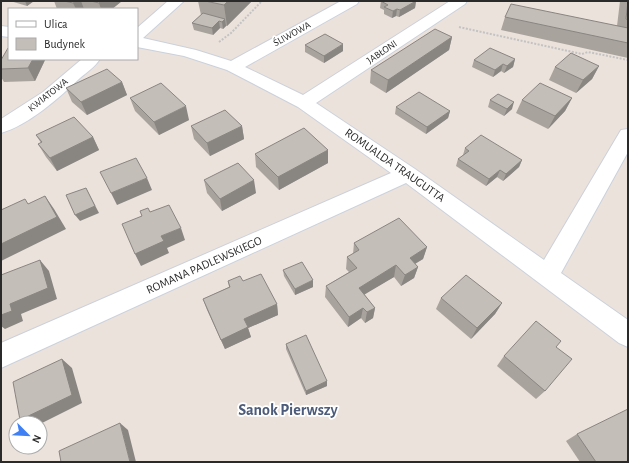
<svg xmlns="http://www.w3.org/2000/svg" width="629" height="463" font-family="'Alegreya Sans',sans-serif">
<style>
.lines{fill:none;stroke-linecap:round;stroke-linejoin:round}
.street-casing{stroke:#cbd1db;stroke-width:2}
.path{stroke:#c3c3c3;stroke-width:2;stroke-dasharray:2 1.5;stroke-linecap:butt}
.street{fill:#fff;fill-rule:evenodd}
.wall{fill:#a9a39e}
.shaded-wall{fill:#898581}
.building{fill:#c4beb8;stroke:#898581}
.labels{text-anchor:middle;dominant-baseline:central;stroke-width:3.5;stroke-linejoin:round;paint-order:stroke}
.far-street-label{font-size:10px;fill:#2a2a2a;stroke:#fff}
.street-label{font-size:12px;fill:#2a2a2a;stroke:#fff}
.near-neighbourhood-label{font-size:16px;font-weight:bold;fill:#4c5b79;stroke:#fff}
</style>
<rect width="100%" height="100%" fill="#ece2dc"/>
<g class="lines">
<defs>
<g id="street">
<polygon points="168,1 184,1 143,38 196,50 231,61 341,1 359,1 357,4 245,67 303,95 450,1 467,1 465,4 316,103 415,169 544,260 621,130 628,129 628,152 561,273 628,320 628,347 619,343 406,183 1,368 1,343 391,173 298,107 227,70 184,56 137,47 137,28"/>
<polygon points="1,26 9,27 9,37 1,36"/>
<path d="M82 59H100C95 67 87 72 80 78 59 98 29 125 1 133V119L43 92Z"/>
</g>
</defs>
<use href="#street" class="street-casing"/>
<g class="path">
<polyline points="459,27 582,54 588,52 628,60"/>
<polyline points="219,42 231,33 262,1"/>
</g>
<use href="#street" class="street"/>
</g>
<g class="wall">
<polygon points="10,1 34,1 27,6"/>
<polygon points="54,1 122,1 112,9 57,9"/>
<polygon points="198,1 252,1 227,26 226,26 223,29 220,28 213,35 194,30 192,23 201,15"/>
<polygon points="381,1 416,1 415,8 399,17 396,16 392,18 384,14 384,10 380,8"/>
<polygon points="620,1 628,1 628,58 501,30 505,17 617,26"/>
<polygon points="452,37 449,50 386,93 370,83 371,70"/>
<polygon points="305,45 343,51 324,63 305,52"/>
<polygon points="9,59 45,59 45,60 35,81 4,82 1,77 1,60"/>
<polygon points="515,59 513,67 504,73 501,71 493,77 472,67 474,60"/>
<polygon points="599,66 592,79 576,93 549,80 555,67"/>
<polygon points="122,82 127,95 87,115 72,102 66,88"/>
<polygon points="130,98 189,120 159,135 135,111"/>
<polygon points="572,98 565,111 548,129 516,113 522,100"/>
<polygon points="490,100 512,109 504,116 488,107"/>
<polygon points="396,107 450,111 448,118 426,134 395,114"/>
<polygon points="191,126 242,126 244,139 210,156 194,139"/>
<polygon points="36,135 93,137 99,150 57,171 46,157 38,144 41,143"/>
<polygon points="465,148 522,160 519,167 503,181 497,177 486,186 456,166 458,159 463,155"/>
<polygon points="328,150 328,163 279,190 256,167 255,154"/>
<polygon points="204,180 256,193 222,211 207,193"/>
<polygon points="354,243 427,247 423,259 415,264 418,267 414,278 401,286 394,277 364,294 375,308 373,318 365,323 361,318 348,327 325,297 326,286 349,272 346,269 347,257 353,254"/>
<polygon points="283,270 313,287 295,295 284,276"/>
<polygon points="228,281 243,281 277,304 278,315 248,328 251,337 225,349 207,310 203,299 229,287"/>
<polygon points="441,298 502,303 495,314 471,339 436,309"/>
<polygon points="286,344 327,381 327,386 306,395 286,349"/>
<polygon points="556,347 545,391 536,399 497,366 504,356"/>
<polygon points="577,434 628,462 580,462 566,441"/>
</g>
<g class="shaded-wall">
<polygon points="25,1 34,1 27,6"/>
<polygon points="76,1 81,1 84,9 76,9 73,3"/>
<polygon points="101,1 122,1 112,9 101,9 99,3"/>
<polygon points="228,1 252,1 227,26 224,5"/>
<polygon points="416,1 415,8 399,17 400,10"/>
<polygon points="397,9 396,16 392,18 393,11"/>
<polygon points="225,19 226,26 223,29 222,22"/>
<polygon points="219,21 220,28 213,35 212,28"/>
<polygon points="452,37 449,50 386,93 388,80"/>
<polygon points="343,44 343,51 324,63 324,56"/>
<polygon points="33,59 45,59 45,60 35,81 28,68"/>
<polygon points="515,59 513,67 504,73 507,66"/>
<polygon points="503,64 501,71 493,77 495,70"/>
<polygon points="599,66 592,79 576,93 583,80"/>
<polygon points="122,82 127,95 87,115 81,102"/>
<polygon points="572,98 565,111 548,129 555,116"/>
<polygon points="514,102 512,109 504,116 507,109"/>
<polygon points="186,106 189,120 159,135 154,122"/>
<polygon points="450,111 448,118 426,134 427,127"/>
<polygon points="242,126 244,139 210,156 207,143"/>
<polygon points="93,137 99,150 57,171 50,158"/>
<polygon points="328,150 328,163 279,190 278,177"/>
<polygon points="522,160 519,167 503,181 506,174"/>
<polygon points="500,170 497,177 486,186 489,179"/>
<polygon points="147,178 152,190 117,205 111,193"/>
<polygon points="254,180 256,193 222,211 220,199"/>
<polygon points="86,188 99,213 80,221 75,215"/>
<polygon points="45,196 54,209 66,229 1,261 1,244"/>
<polygon points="181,228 185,240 167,248 169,253 141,266 135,254 161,236"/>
<polygon points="427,247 423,259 406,269 410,258"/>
<polygon points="40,260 49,271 57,299 21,314 23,321 5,329 1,326 1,315"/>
<polygon points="396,265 394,277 357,299 359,288"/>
<polygon points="418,267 414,278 401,286 405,275"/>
<polygon points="313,280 313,287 295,295 295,289"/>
<polygon points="502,303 495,314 471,339 477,328"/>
<polygon points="277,304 278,315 248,328 251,337 225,349 221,340 244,319"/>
<polygon points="363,308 361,318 348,327 349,317"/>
<polygon points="375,308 373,318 365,323 367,312"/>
<polygon points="62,359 72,368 82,403 40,424 40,423 25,423 20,420"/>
<polygon points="327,381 327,386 306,395 306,391"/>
<polygon points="120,423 128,430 136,462 130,462"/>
</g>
<g class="building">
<polygon points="64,1 76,1 73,3"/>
<polygon points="91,1 101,1 99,3"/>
<polygon points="205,1 228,1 224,5"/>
<polygon points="381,1 416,1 400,10 397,9 393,11 384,7 388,5"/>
<polygon points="628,1 628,20 626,19"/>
<polygon points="511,4 628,28 628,43 505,17"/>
<polygon points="203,13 225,19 222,22 219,21 212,28 192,23"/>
<polygon points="435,29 452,37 388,80 371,70"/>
<polygon points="325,34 343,44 324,56 305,45"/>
<polygon points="8,48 9,48 9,59 33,59 28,68 1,69 1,60"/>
<polygon points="490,48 515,59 507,66 503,64 495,70 474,60"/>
<polygon points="571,53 599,66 583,80 555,67"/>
<polygon points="107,69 122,82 81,102 66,88"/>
<polygon points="161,83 186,106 154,122 130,98"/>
<polygon points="540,83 572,98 555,116 522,100"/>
<polygon points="419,92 450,111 427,127 396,107"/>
<polygon points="498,94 514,102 507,109 490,100"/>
<polygon points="225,110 242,126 207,143 191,126"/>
<polygon points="74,117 93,137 50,158 38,144 42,142 36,135"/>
<polygon points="304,128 328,150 278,177 255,154"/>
<polygon points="481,135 522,160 506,174 500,170 489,179 458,159 469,151 465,148"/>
<polygon points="136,158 147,178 111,193 100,172"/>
<polygon points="238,163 254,180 220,199 204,180"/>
<polygon points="86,188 95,206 75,215 66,195"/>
<polygon points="45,196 57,217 1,244 1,210 25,199 28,204"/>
<polygon points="169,205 181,228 161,236 164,241 135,254 122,224 142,216 140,211 148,208 150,212"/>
<polygon points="399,218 427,247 410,258 418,267 405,275 396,265 359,288 375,308 367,312 363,308 349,317 326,286 357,268 347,257 359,250 354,243"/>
<polygon points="40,260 48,288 10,304 12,311 1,315 1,275"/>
<polygon points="302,262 313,280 295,289 283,270"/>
<polygon points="261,274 277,304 244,319 248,327 221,340 203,299 230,287 228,281 240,276 243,281"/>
<polygon points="466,275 502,303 477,328 441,298"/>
<polygon points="536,321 561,341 556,347 572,359 545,391 504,356"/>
<polygon points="306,335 327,381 306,391 286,344"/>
<polygon points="62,359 72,395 20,420 13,382"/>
<polygon points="628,409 628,462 596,462 577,434"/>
<polygon points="120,423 130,462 61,462 59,451"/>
</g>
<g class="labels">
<g class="far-street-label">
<text transform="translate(292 34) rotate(-29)">ŚLIWOWA</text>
<text transform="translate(382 52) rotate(-34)">JABŁONI</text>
<text transform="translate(48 95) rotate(-38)">KWIATOWA</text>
</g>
<g class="street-label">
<text transform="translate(395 165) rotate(35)">ROMUALDA TRAUGUTTA</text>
<text transform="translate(204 265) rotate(-24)">ROMANA PADLEWSKIEGO</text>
</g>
<g class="near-neighbourhood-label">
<text x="288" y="410">Sanok Pierwszy</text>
</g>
</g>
<rect width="629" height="463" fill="none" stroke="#2a2a2a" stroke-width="4"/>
<rect x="8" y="8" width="130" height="52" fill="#ffffff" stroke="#aaaaaa"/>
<rect x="16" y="21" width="20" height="6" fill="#ffffff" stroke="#aaaaaa"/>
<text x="44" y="28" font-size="12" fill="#2a2a2a">Ulica</text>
<rect x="16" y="38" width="20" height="12" fill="#c4beb8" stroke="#aaaaaa"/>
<text x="44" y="48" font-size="12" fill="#2a2a2a">Budynek</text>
<g transform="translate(28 435) rotate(114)"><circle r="19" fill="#ffffff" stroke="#aaaaaa"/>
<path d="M0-3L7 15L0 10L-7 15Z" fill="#4080f5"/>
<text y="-6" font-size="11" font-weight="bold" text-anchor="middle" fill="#2a2a2a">N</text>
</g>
</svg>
